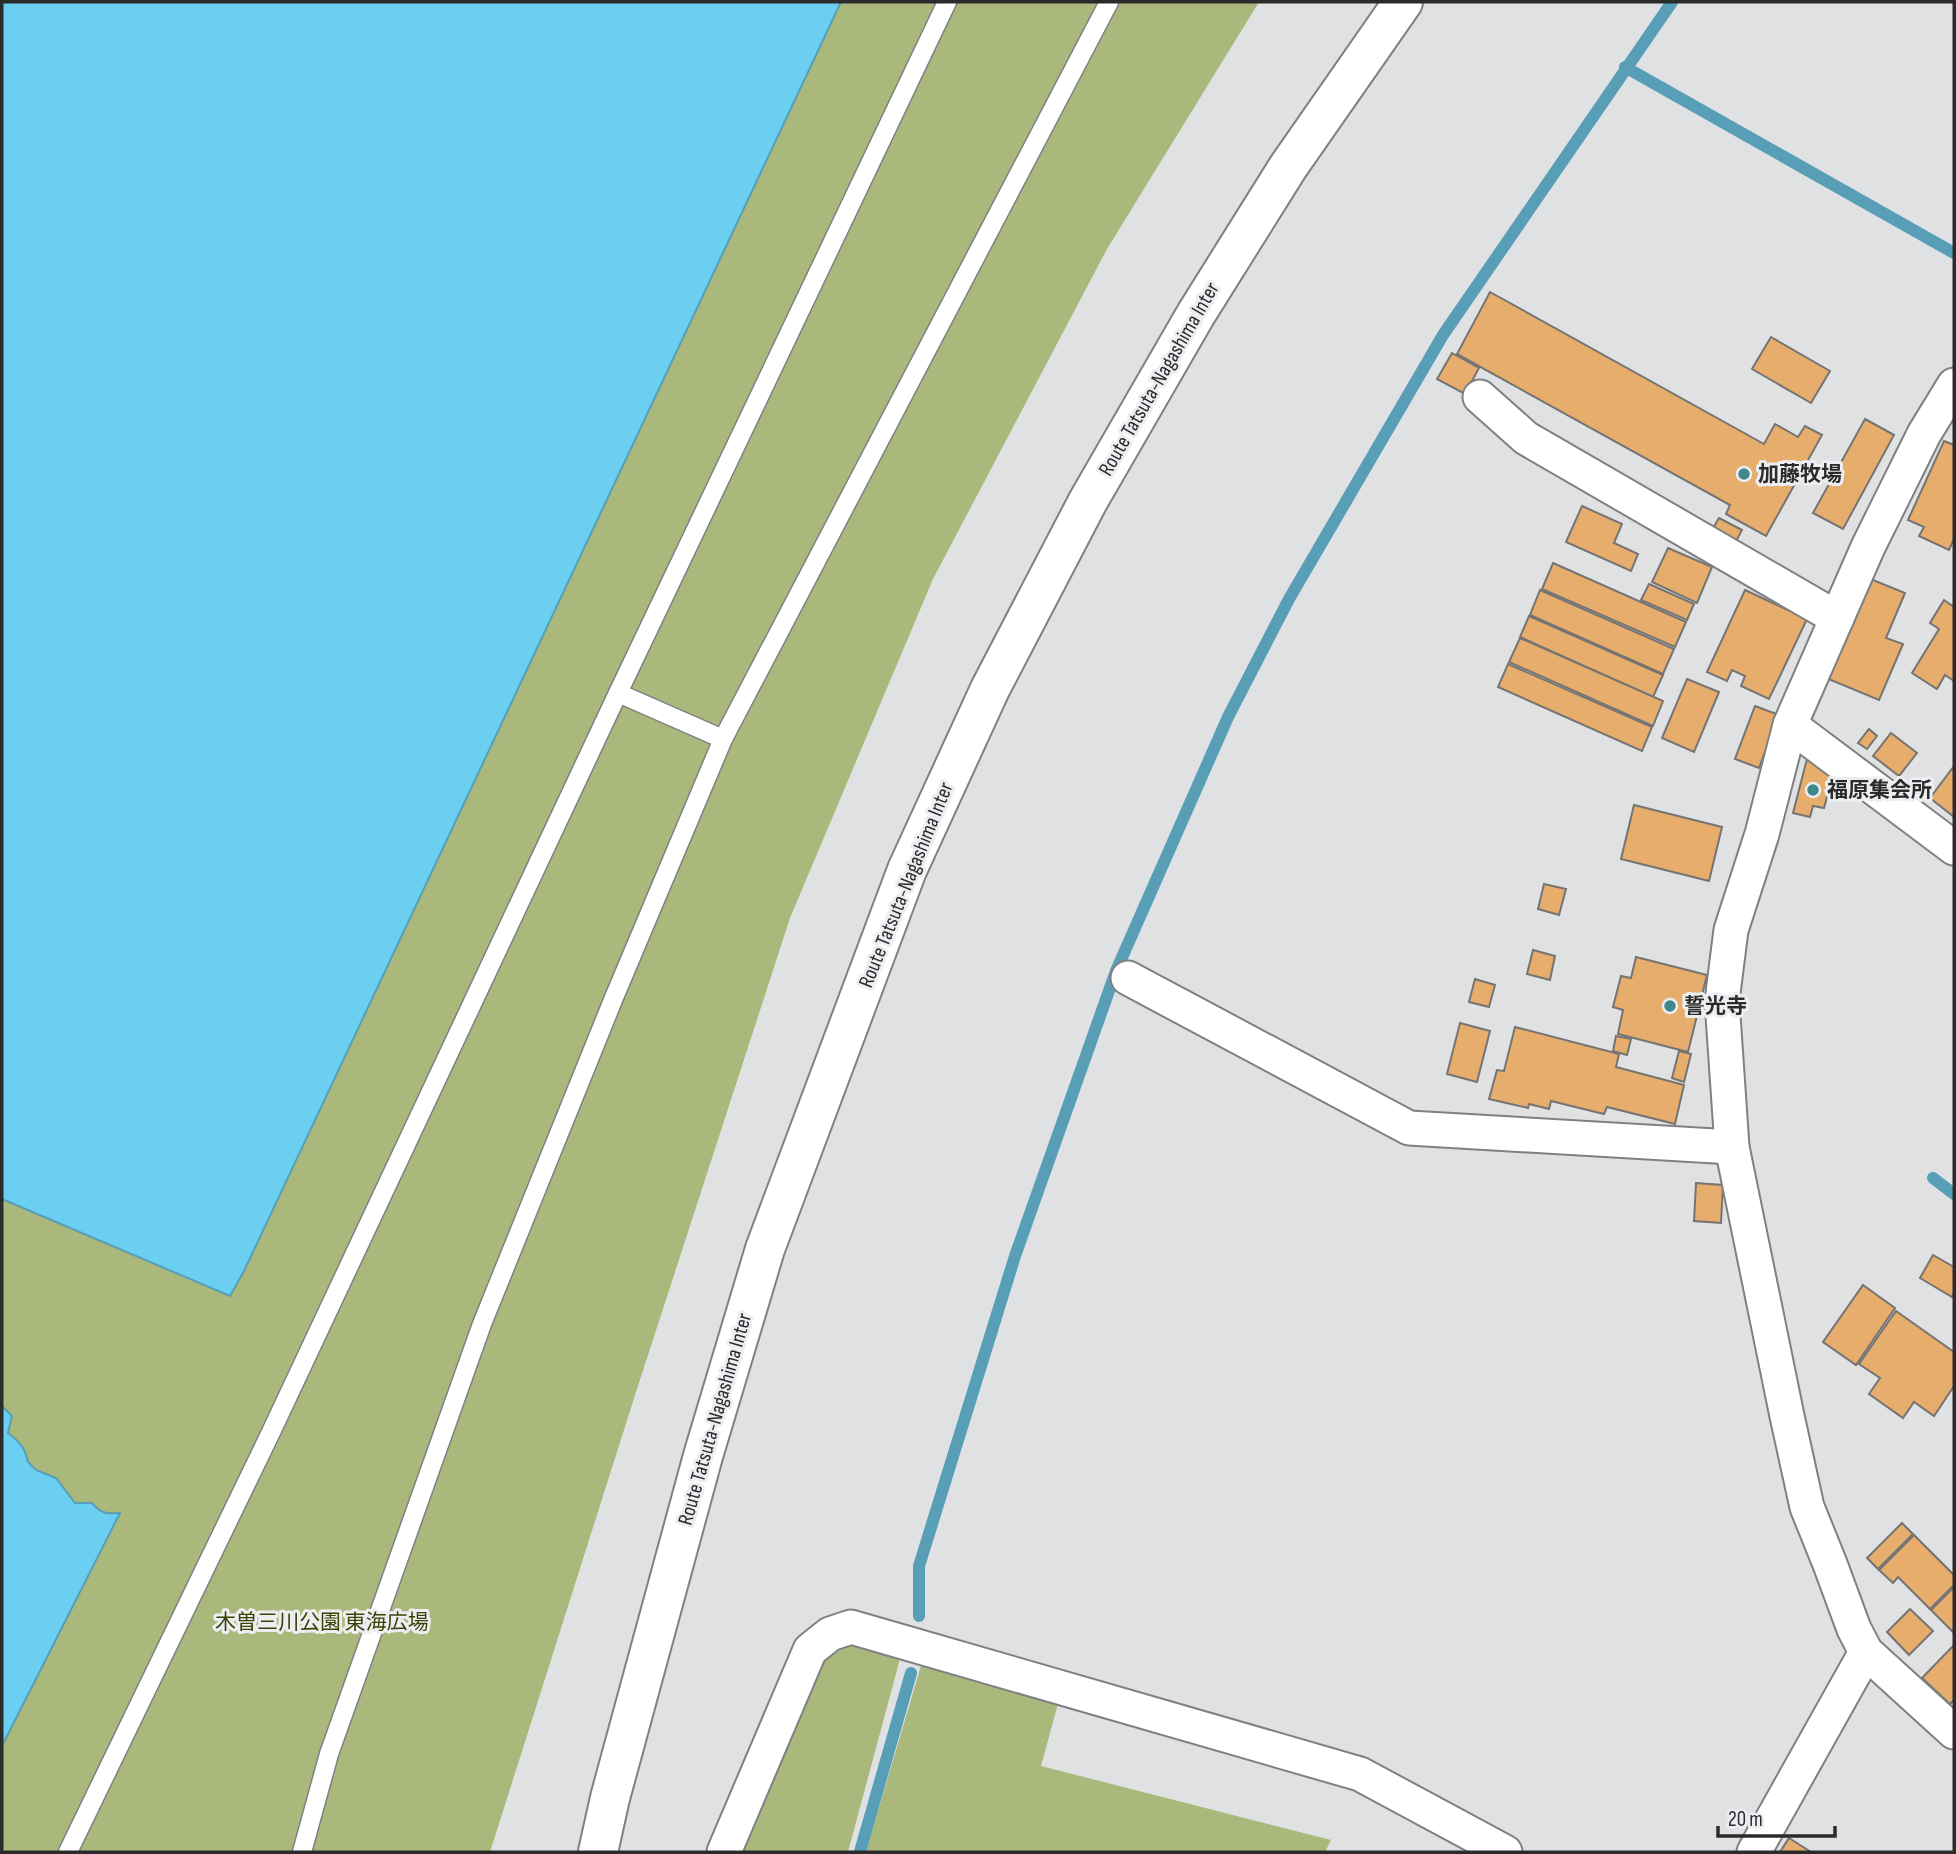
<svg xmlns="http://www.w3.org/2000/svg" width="1956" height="1854" font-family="'Sofia Sans Condensed','Noto Sans JP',sans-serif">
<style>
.green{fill:#aab97b}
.water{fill:#6acff1;stroke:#579eb6;stroke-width:2}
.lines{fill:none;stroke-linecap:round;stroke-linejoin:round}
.stream{stroke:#579eb6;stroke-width:12}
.building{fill:#e7ad6d;stroke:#767472;stroke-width:2}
.lane-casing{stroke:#7f8083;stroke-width:21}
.street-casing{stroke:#7f8083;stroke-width:37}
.secondary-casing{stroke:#7f8083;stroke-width:42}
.lane{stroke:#fff;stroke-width:18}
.street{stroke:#fff;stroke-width:33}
.secondary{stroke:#fff;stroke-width:38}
.poi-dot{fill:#40888b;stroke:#edeef1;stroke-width:2.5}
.labels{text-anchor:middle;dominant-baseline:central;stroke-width:6;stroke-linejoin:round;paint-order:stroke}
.street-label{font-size:21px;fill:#2b2b2c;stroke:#edeef1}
.poi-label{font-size:21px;font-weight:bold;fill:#2b2b2c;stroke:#edeef1;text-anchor:start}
.park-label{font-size:21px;fill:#384305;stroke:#edeef1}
</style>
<rect width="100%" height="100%" fill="#dfe1e3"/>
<g class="green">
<polygon points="841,2 1259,2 1107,249 933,579 790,918 636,1392 490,1852 2,1852 2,1199 230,1296 244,1271"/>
<polygon points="854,1643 901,1655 848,1852 737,1852 810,1671 830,1651"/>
<polygon points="923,1659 1059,1700 1041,1766 1331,1840 1325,1852 866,1852"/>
</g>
<g class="water">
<polygon points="2,2 841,2 244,1271 230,1296 2,1199"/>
<path d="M2 1406 12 1416 8 1433C20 1442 25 1448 28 1462L36 1470 56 1478 75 1503H92C101 1514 107 1514 120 1513L2 1746Z"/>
</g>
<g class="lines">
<g class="stream">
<polyline points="1625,67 1954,253"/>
<polyline points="1933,1178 1954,1194"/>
<polyline points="919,1616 919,1566 1015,1256 1116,971 1228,717 1289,599 1443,335 1672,2"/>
<polyline points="860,1852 911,1673"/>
</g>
</g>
<g class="building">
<polygon points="1490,292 1764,444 1775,424 1798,437 1805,426 1822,435 1766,536 1726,514 1730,505 1457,354"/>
<polygon points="1771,337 1830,371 1811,403 1752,369"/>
<polygon points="1452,353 1479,368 1465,394 1437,379"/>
<polygon points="1865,419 1894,435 1843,529 1813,513"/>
<polygon points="1944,441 1954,445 1954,539 1949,550 1919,536 1924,527 1908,520"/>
<polygon points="1582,506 1622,524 1614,543 1638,554 1631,571 1566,542"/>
<polygon points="1719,518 1742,530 1735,543 1712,530"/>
<polygon points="1668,548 1712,567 1697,603 1652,582"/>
<polygon points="1553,563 1686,622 1675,647 1542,589"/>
<polygon points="1868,578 1905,593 1886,638 1903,644 1879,700 1826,678"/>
<polygon points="1649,584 1694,604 1687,620 1641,600"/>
<polygon points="1540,590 1674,649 1663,674 1530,615"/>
<polygon points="1745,590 1807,619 1769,699 1741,686 1745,676 1732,670 1727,681 1707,672"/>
<polygon points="1944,600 1954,607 1954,681 1945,675 1937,689 1912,673 1939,629 1930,623"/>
<polygon points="1529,616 1663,675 1653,697 1520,637"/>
<polygon points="1520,638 1663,701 1653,726 1509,662"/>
<polygon points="1508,664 1652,727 1642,751 1498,687"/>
<polygon points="1687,679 1719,692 1694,752 1662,738"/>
<polygon points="1755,706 1779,715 1759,768 1735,759"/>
<polygon points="1869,729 1877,736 1867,749 1858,743"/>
<polygon points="1891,733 1917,753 1899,776 1873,756"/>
<polygon points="1807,759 1835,767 1824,808 1813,806 1810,817 1793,813"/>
<polygon points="1954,766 1954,817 1930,798"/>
<polygon points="1634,805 1722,827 1709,881 1621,859"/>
<polygon points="1544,884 1566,889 1559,915 1538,909"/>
<polygon points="1533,950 1555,956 1550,980 1527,974"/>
<polygon points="1636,957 1707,975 1688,1052 1618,1034 1623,1010 1613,1007 1621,976 1631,978"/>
<polygon points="1475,979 1495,985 1489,1007 1469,1002"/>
<polygon points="1460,1023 1490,1031 1477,1082 1447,1074"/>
<polygon points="1515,1027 1619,1054 1616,1067 1684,1085 1675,1124 1607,1107 1604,1114 1551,1101 1549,1109 1529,1104 1528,1108 1489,1099 1497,1070 1504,1071"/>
<polygon points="1616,1036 1631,1039 1627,1055 1613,1051"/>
<polygon points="1679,1051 1691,1054 1684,1082 1672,1078"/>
<polygon points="1696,1183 1723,1185 1721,1223 1694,1221"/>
<polygon points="1933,1255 1954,1267 1954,1293 1952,1297 1920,1278"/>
<polygon points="1863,1285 1895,1308 1856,1365 1823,1342"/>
<polygon points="1896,1311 1954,1352 1954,1386 1934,1416 1914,1402 1903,1418 1869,1394 1880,1378 1859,1364"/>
<polygon points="1902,1523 1913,1534 1878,1569 1867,1558"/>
<polygon points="1914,1535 1954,1575 1954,1585 1930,1609 1898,1577 1893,1583 1879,1570"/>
<polygon points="1954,1587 1954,1633 1931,1610"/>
<polygon points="1910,1609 1933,1631 1909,1655 1887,1632"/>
<polygon points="1954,1645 1954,1700 1950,1704 1922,1678"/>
<polygon points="1789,1838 1811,1852 1780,1852"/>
</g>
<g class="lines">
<defs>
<g id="lane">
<polyline points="618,693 723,739"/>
<polyline points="68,1852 272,1430 618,693 947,2"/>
<polyline points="302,1852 329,1754 482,1324 613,1000 723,739 1109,2"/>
</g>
<g id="street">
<polyline points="1954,385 1924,434 1868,547 1790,725 1762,834 1731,930 1722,1001 1732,1147 1787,1416 1807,1507 1830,1564 1854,1629 1866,1652 1954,1732"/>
<polyline points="1480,397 1526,438 1837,618"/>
<polyline points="1790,725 1954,848"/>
<polyline points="1128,978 1409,1128 1732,1147"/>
<polyline points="724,1852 810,1650 830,1634 851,1627 1360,1774 1505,1852"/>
<polyline points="1754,1852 1866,1652"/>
</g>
<polyline id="secondary" points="598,1852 610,1798 703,1456 765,1249 907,870 990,689 1088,501 1196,314 1288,167 1403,2"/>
</defs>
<use href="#lane" class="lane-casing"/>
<use href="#street" class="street-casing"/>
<use href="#secondary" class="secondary-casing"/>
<use href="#lane" class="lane"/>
<use href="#street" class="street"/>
<use href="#secondary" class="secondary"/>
</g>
<g class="poi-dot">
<circle cx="1744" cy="474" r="7"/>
<circle cx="1813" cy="790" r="7"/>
<circle cx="1670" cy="1006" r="7"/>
</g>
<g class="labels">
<g class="street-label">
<text transform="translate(1159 379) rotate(-60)">Route Tatsuta-Nagashima Inter</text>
<text transform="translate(906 885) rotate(-68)">Route Tatsuta-Nagashima Inter</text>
<text transform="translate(715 1419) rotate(-74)">Route Tatsuta-Nagashima Inter</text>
</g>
<g class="poi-label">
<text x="1758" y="474">加藤牧場</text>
<text x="1827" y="790">福原集会所</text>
<text x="1684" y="1006">誓光寺</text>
</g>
<g class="park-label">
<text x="322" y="1622">木曽三川公園 東海広場</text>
</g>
</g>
<rect width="1956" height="1854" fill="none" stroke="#2b2b2c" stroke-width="7"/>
<path d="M1718 1826v10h117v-10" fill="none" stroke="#2b2b2c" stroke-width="3.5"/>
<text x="1728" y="1826" font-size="21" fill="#2b2b2c" stroke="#edeef1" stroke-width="5" paint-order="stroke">20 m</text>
</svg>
